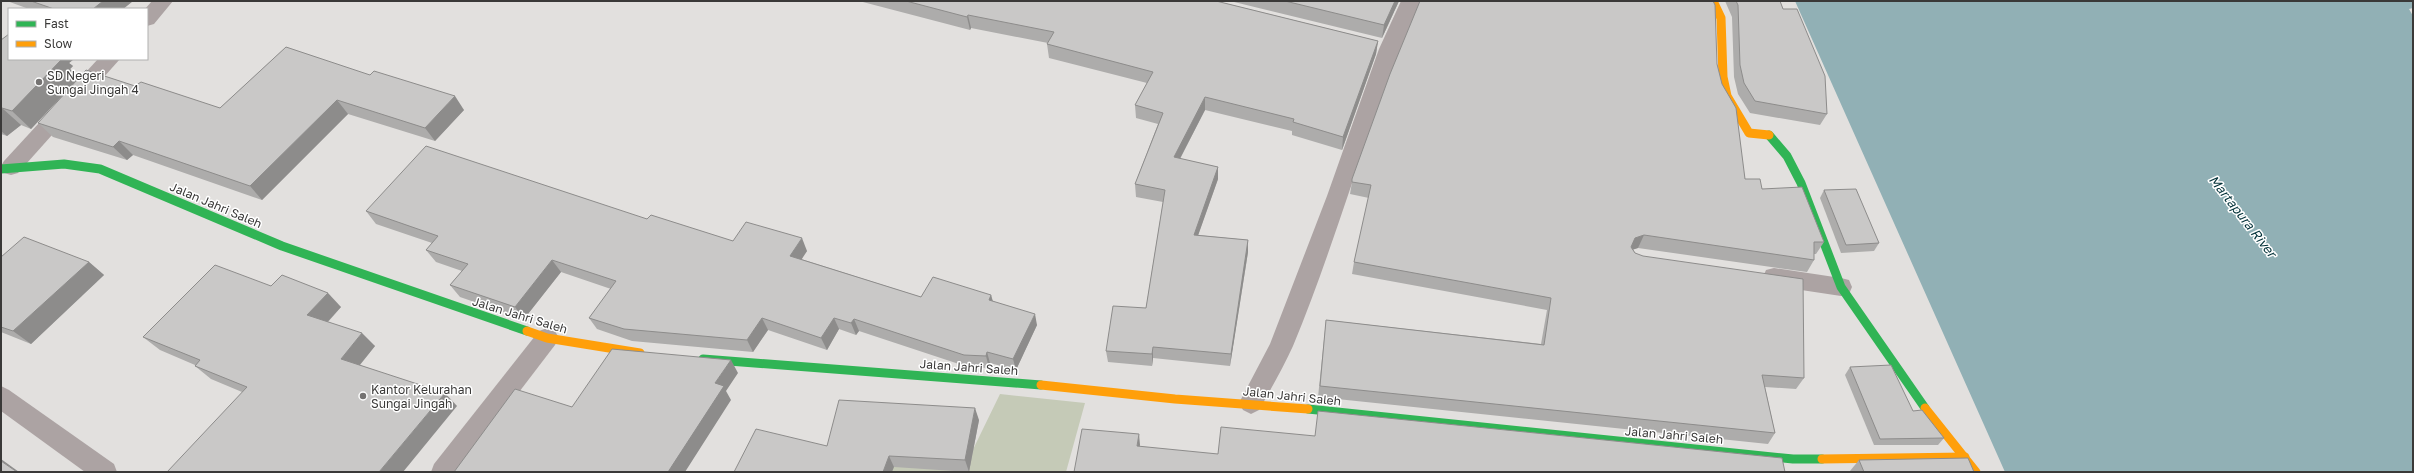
<svg xmlns="http://www.w3.org/2000/svg" width="2414" height="473" font-family="'Golos Text',sans-serif">
<style>
.green{fill:#c5cab7}
.water{fill:#91b0b5}
.lines{fill:none;stroke-linecap:round;stroke-linejoin:round}
.street{fill:#aca3a3;fill-rule:evenodd}
.fast{stroke:#30b455;stroke-width:9}
.slow{stroke:#ff9f0a;stroke-width:9}
.wall{fill:#adacab}
.shaded-wall{fill:#8d8c8b}
.building{fill:#c9c8c7;stroke:#8d8c8b}
.poi-dot{fill:#757372;stroke:#fff;stroke-width:1.5}
.labels{text-anchor:middle;dominant-baseline:central;stroke-width:3;stroke-linejoin:round;paint-order:stroke}
.poi-label{font-size:12px;fill:#3a3938;stroke:#fff;text-anchor:start}
.street-label{font-size:12px;fill:#3a3938;stroke:#fff}
.water-label{font-size:13px;font-style:italic;fill:#023138;stroke:#fff}
</style>
<rect width="100%" height="100%" fill="#e2e0de"/>
<polygon class="green" points="1000,394 1085,403 1066,472 846,472 851,457 963,470"/>
<polygon class="water" points="1795,1 2413,1 2413,8 2409,9 2413,16 2413,472 2005,472"/>
<g class="lines">
<g class="street">
<polygon points="152,1 173,1 154,24 147,26 147,9 145,9"/>
<path d="M1401 1H1421C1370 113 1340 233 1293 346 1283 368 1271 389 1259 410L1251 414 1243 410 1239 403 1270 344 1327 196 1379 49Z"/>
<polygon points="98,59 120,59 18,173 11,175 4,173 1,166 4,161"/>
<polygon points="1774,268 1841,278 1849,280 1852,287 1849,294 1841,296 1774,286 1766,284 1763,277 1766,270"/>
<polygon points="547,328 555,331 559,338 555,345 458,472 431,472 434,464 539,331"/>
<polygon points="1,386 9,390 114,464 117,472 85,472 1,411"/>
</g>
<g class="fast">
<polyline points="1769,135 1787,156 1801,183 1841,287 1925,408"/>
<polyline points="1,169 64,164 100,169 282,246 527,331"/>
<polyline points="703,359 1041,385"/>
<polyline points="1308,409 1793,459 1822,459"/>
</g>
<g class="slow">
<polyline points="1713,1 1721,18 1723,77 1727,96 1749,133 1769,135"/>
<polyline points="527,331 547,338 640,353"/>
<polyline points="1041,385 1175,399 1308,409"/>
<polyline points="1925,408 1976,472"/>
<polyline points="1822,459 1965,457"/>
</g>
</g>
<g class="wall">
<polygon points="7,1 133,1 123,9 29,9"/>
<polygon points="859,1 1216,1 1378,41 1376,54 1342,150 1292,135 1292,131 1205,110 1180,159 1218,167 1218,179 1198,235 1248,240 1248,252 1230,366 1153,358 1152,366 1108,362 1106,351 1146,308 1163,202 1136,197 1135,184 1158,124 1136,118 1135,105 1147,83 1049,58 1047,44 1048,43 971,28 970,30"/>
<polygon points="1230,1 1399,1 1382,38"/>
<polygon points="1725,1 1780,1 1783,9 1827,114 1820,125 1750,113 1738,94 1734,77 1732,17"/>
<polygon points="1,40 9,59 74,59 69,63 73,66 70,69 79,78 31,129 21,125 7,136 1,134"/>
<polygon points="286,47 464,110 435,141 348,114 262,200 133,155 127,160 53,137 38,123 135,86 220,108"/>
<polygon points="1717,64 1745,179 1762,189 1824,242 1816,254 1814,254 1814,260 1807,272 1638,248 1633,249 1635,253 1804,378 1796,389 1765,387 1775,433 1768,444 1318,397 1326,320 1541,344 1547,310 1352,274 1354,262 1369,198 1350,194 1352,182"/>
<polygon points="1824,190 1879,243 1874,251 1841,253 1820,198"/>
<polygon points="366,211 647,219 733,241 807,251 801,259 921,297 991,295 993,301 1037,325 1016,370 990,363 989,368 968,367 859,331 856,335 839,329 827,350 768,330 753,352 632,341 597,329 589,318 611,289 561,272 524,319 460,297 450,285 462,271 436,262 426,250 432,243 376,224"/>
<polygon points="1,257 89,262 104,275 31,344 1,332"/>
<polygon points="271,286 341,307 328,322 375,346 360,365 457,406 242,392 211,379 195,366 195,365 160,350 143,337"/>
<polygon points="1850,367 1913,411 1944,438 1938,445 1874,445 1845,375"/>
<polygon points="979,420 969,472 894,467 827,446"/>
<polygon points="1859,460 1974,472 1850,472 1850,471"/>
</g>
<g class="shaded-wall">
<polygon points="103,1 133,1 123,9 93,9"/>
<polygon points="1395,1 1399,1 1382,38 1384,25"/>
<polygon points="968,15 971,28 970,30 967,17"/>
<polygon points="1378,41 1376,54 1342,150 1343,137"/>
<polygon points="50,59 74,59 69,63 73,66 70,69 79,78 31,129 12,111"/>
<polygon points="455,96 464,110 435,141 425,128"/>
<polygon points="1205,97 1205,110 1174,170 1174,157"/>
<polygon points="337,100 348,114 262,200 250,186"/>
<polygon points="1,108 2,108 21,125 7,136 1,131"/>
<polygon points="119,141 133,155 127,160 113,147"/>
<polygon points="1218,167 1218,179 1194,247 1194,235"/>
<polygon points="1644,235 1638,248 1629,251 1635,238"/>
<polygon points="802,238 807,251 796,268 790,256"/>
<polygon points="1248,240 1248,252 1230,366 1231,354"/>
<polygon points="552,260 561,272 524,319 515,307"/>
<polygon points="89,262 104,275 31,344 13,331"/>
<polygon points="328,293 341,307 321,329 307,315"/>
<polygon points="991,295 994,307 989,300"/>
<polygon points="1035,314 1037,325 1016,370 1013,359"/>
<polygon points="762,318 768,330 753,352 747,340"/>
<polygon points="834,318 839,329 827,350 821,338"/>
<polygon points="854,319 859,331 856,335 851,323"/>
<polygon points="362,333 375,346 354,372 341,359"/>
<polygon points="1153,347 1153,358 1152,366 1152,354"/>
<polygon points="987,352 990,363 989,368 986,356"/>
<polygon points="731,360 738,373 726,391 731,400 685,472 668,472 715,383"/>
<polygon points="445,393 457,406 403,472 379,472"/>
<polygon points="975,408 979,420 969,472 965,460"/>
<polygon points="1139,434 1140,445 1138,457 1137,446"/>
<polygon points="889,456 894,467 892,472 883,472"/>
<polygon points="1,459 19,472 17,472 1,461"/>
</g>
<g class="building">
<polygon points="31,1 103,1 93,9 54,9"/>
<polygon points="906,1 1216,1 1378,41 1343,137 1293,122 1294,119 1205,97 1174,157 1218,167 1194,235 1248,240 1231,354 1153,347 1152,354 1106,351 1113,306 1146,308 1165,190 1135,184 1163,113 1135,105 1153,72 1047,44 1054,32 968,15 967,17"/>
<polygon points="1285,1 1395,1 1384,25"/>
<polygon points="1420,1 1713,1 1715,5 1717,64 1722,84 1736,108 1745,179 1760,179 1762,189 1802,187 1824,242 1814,242 1814,260 1644,235 1635,238 1631,247 1635,253 1643,256 1803,279 1804,378 1762,375 1775,433 1320,386 1326,320 1544,345 1551,298 1354,262 1371,185 1352,182 1352,179 1390,74"/>
<polygon points="1736,1 1780,1 1783,9 1797,9 1825,76 1827,114 1755,101 1744,83 1740,65 1738,5"/>
<polygon points="9,34 9,59 58,59 61,60 12,111 2,108 1,108 1,40"/>
<polygon points="286,47 370,75 374,71 455,96 425,128 337,100 250,186 119,141 113,147 38,123 86,70 135,86 141,82 220,108"/>
<polygon points="426,146 647,219 651,215 733,241 746,222 802,238 790,256 921,297 933,277 991,295 989,300 1035,314 1013,359 987,352 986,356 964,355 854,319 851,323 834,318 821,338 762,318 747,340 624,329 589,318 616,281 552,260 515,307 450,285 468,264 426,250 438,236 366,211"/>
<polygon points="1856,189 1879,243 1846,245 1824,190"/>
<polygon points="24,237 89,262 13,331 1,327 1,257"/>
<polygon points="215,265 271,286 282,275 328,293 307,315 362,333 341,359 445,393 379,472 167,472 247,387 195,366 200,360 143,337"/>
<polygon points="612,349 731,360 715,383 724,386 668,472 454,472 515,389 572,407"/>
<polygon points="1891,365 1913,411 1922,410 1944,438 1880,439 1850,367"/>
<polygon points="839,400 975,408 965,460 889,456 883,472 734,472 756,429 827,446"/>
<polygon points="1318,411 1782,458 1785,472 1074,472 1082,429 1139,434 1137,446 1218,454 1221,427 1315,436"/>
<polygon points="1968,458 1974,472 1864,472 1859,460"/>
<polygon points="1,461 17,472 1,472"/>
</g>
<g class="poi-dot">
<circle cx="39" cy="82" r="4"/>
<circle cx="363" cy="396" r="4"/>
</g>
<g class="labels">
<g class="poi-label">
<text x="47" y="75">SD Negeri<tspan x="47" dy="14">Sungai Jingah 4</tspan></text>
<text x="371" y="389">Kantor Kelurahan<tspan x="371" dy="14">Sungai Jingah</tspan></text>
</g>
<g class="street-label">
<text transform="translate(216 205) rotate(23)">Jalan Jahri Saleh</text>
<text transform="translate(520 315) rotate(17)">Jalan Jahri Saleh</text>
<text transform="translate(969 367) rotate(4)">Jalan Jahri Saleh</text>
<text transform="translate(1292 396) rotate(6)">Jalan Jahri Saleh</text>
<text transform="translate(1674 435) rotate(5)">Jalan Jahri Saleh</text>
</g>
<g class="water-label">
<text transform="translate(2243 216) rotate(52)">Martapura River</text>
</g>
</g>
<rect width="2414" height="473" fill="none" stroke="#3a3938" stroke-width="4"/>
<rect x="8" y="8" width="140" height="52" fill="#ffffff" stroke="#b0b0af"/>
<rect x="16" y="21" width="20" height="6" fill="#30b455" stroke="#b0b0af"/>
<text x="44" y="28" font-size="12" fill="#3a3938">Fast</text>
<rect x="16" y="41" width="20" height="6" fill="#ff9f0a" stroke="#b0b0af"/>
<text x="44" y="48" font-size="12" fill="#3a3938">Slow</text>
</svg>
